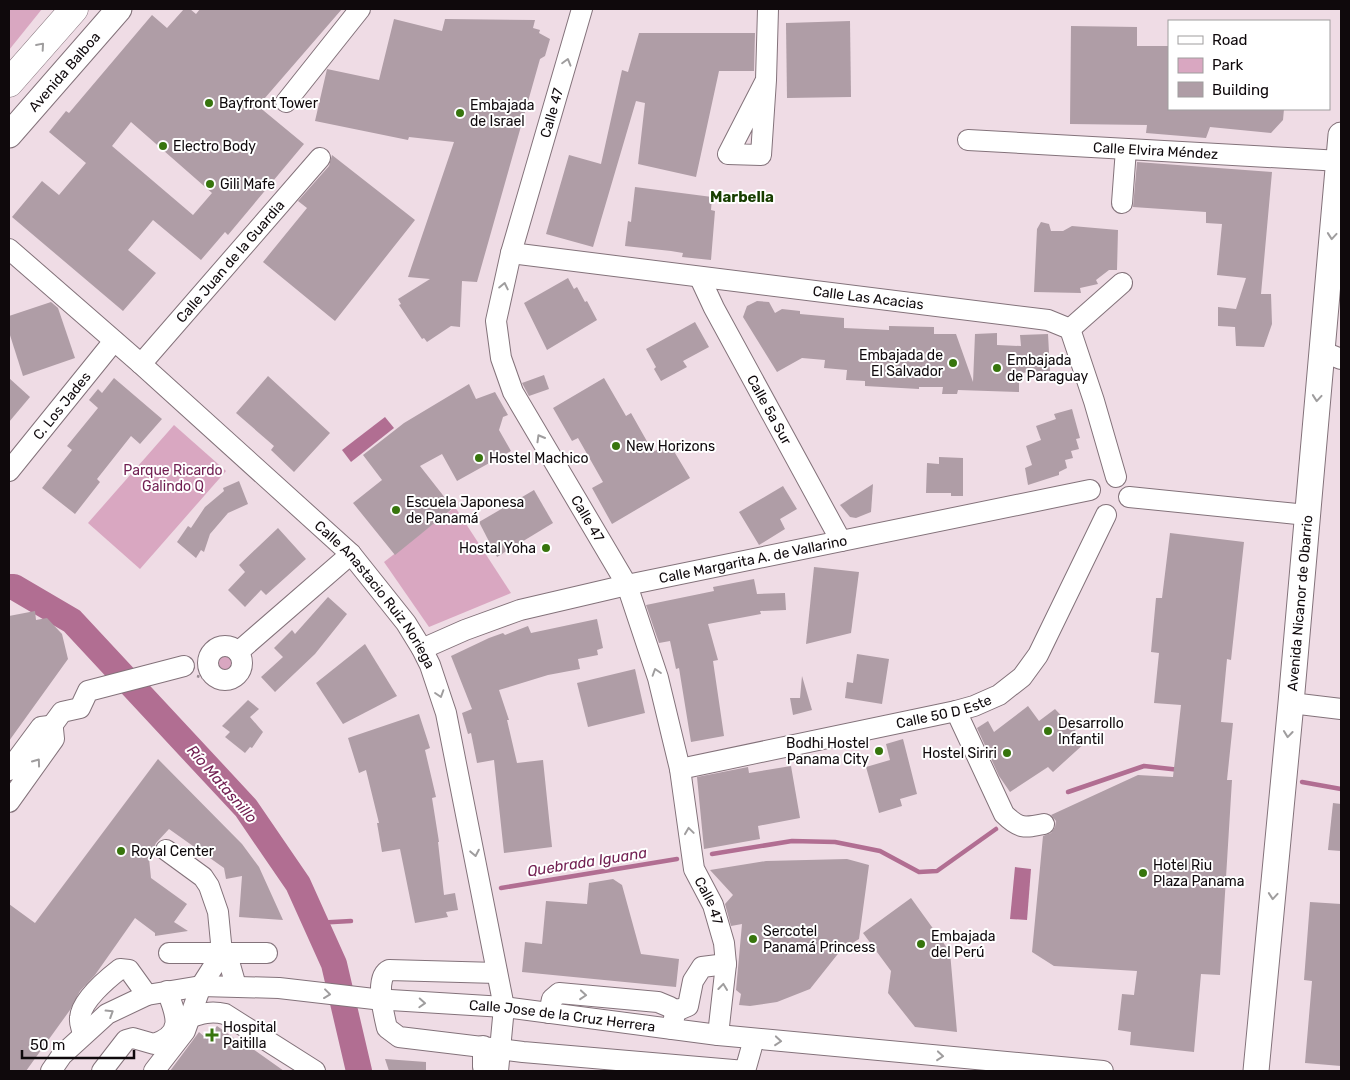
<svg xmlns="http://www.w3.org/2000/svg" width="1350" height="1080" font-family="Rubik,sans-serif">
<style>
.green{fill:#d9a7c1}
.water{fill:#b16e92}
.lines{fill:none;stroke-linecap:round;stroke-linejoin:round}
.stream{stroke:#b16e92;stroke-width:4.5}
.river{stroke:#b16e92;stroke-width:26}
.building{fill:#af9da6;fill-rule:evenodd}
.minor-casing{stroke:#83727a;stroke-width:22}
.major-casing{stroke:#83727a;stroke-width:27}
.highway-casing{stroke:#83727a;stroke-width:29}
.path{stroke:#998b92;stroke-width:2.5;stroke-dasharray:2.5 2.5;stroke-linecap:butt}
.minor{stroke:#fff;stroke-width:20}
.major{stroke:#fff;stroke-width:25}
.highway{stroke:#fff;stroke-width:28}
.oneway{stroke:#9f9d9e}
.poi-dot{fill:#37750d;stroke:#fff;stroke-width:2}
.labels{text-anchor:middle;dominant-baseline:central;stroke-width:4;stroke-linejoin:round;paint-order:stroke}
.street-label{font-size:14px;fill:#0f090c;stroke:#fff}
.poi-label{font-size:14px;fill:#0f090c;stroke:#fff;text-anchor:start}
.park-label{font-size:14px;fill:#711f52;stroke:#fff}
.neighbourhood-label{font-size:15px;font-weight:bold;fill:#173e00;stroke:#fff}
.water-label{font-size:15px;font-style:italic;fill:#732153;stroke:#fff}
</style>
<rect width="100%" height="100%" fill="#efdce5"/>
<g class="green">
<polygon points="9,9 42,9 9,50"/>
<polygon points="174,425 226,471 140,569 88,523"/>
<polygon points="455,507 511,593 429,627 384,562"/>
<circle cx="226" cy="663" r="10"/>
</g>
<g class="water">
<polygon points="385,417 394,428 351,462 342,450"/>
<polygon points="1015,867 1031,869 1027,920 1010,919"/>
</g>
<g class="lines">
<g class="stream">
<polyline points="1302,782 1341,789"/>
<polyline points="1068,792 1144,766 1180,770"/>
<polyline points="712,854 792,841 835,842 880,851 919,872 937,871 996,829"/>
<polyline points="501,888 677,859"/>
<polyline points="315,923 351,921"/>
</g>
<polyline class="river" points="9,587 14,587 72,621 246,808 298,884 334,964 359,1071"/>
</g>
<g class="building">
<path d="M184 9H190L196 14 200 9H342L258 106 304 144 228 235 225 232 201 260 153 220 128 250 156 273 123 311 12 217 42 181 59 195 86 163 49 132 66 111 69 113 152 15 167 28ZM131 122 212 193 193 215 112 146Z"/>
<polygon points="394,19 442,31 445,19 535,20 533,28 540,30 539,33 550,39 545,56 540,59 477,282 462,281 460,327 451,326 427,342 424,338 422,339 399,305 401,304 398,299 430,279 408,277 454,142 409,137 408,140 315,121 327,69 379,80"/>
<polygon points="850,21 851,97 787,98 786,23"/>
<polygon points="1071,26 1137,27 1137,46 1169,46 1169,109 1284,109 1283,120 1271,133 1210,127 1206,138 1146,133 1147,125 1070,124"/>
<polygon points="639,33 755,33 754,71 719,71 696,177 638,164 645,103 636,101 593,247 546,234 569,155 601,164 622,70 628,72"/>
<polygon points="332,155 415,220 335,321 263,262 307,208 298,201 329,166"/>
<polygon points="1137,162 1272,172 1261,294 1271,294 1272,324 1264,347 1236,346 1235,327 1218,326 1218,307 1236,309 1246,278 1217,275 1222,224 1206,223 1206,212 1133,207"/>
<polygon points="635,187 712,197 711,210 715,211 711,260 682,257 683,253 671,251 625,246 628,221 631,222"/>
<polygon points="1041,222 1049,224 1051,231 1063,231 1072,226 1118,230 1117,270 1109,270 1096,280 1098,284 1080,288 1081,293 1034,292 1037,229"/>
<polygon points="568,278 574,289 577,287 585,302 587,301 597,320 547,350 524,303"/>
<polygon points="757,301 769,302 775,313 782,309 800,311 800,314 844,318 844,328 889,330 889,326 934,327 934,334 956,334 973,382 975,334 997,333 997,345 1021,346 1020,335 1048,334 1050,371 1019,373 1019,392 958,390 957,394 942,394 943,387 919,387 919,389 865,386 865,381 846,380 847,370 824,368 825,360 802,358 777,372 743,317 747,306"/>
<polygon points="51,302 58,308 75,358 23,376 9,332 9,316"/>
<polygon points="695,322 709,347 683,361 687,367 661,381 654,369 656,367 646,349"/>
<polygon points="544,375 549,389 529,396 522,383"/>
<polygon points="268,376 330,433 294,472 271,450 274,446 236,413"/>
<polygon points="9,378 30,397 9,422"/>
<polygon points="114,378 162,419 140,444 131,436 97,479 100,482 75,514 42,488 72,450 67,446 98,408 89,400 98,389 102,393"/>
<polygon points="604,378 626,416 631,413 653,452 669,443 690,478 612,524 592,488 603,482 578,438 572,441 553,408"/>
<polygon points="469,384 476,399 495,392 508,415 503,417 499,430 511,451 457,481 442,454 420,466 453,508 395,555 353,503 382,480 363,455 404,423"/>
<polygon points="1072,409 1080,438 1076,439 1079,449 1071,451 1073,458 1065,460 1067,468 1059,472 1059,475 1028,485 1025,468 1032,465 1026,446 1041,440 1036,426 1056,419 1054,414"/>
<polygon points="939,457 963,458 963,496 951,496 951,493 926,493 927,463 939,464"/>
<polygon points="239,481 248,504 228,513 210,534 204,552 201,550 196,558 177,542 188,526 191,528 205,507 224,491 223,488"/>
<polygon points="873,484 871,512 856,518 850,517 840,505"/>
<polygon points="783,486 797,509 780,519 785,529 759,545 739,512"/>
<polygon points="534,490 553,523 497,557 479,522"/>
<polygon points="278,528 306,559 266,595 261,590 245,607 228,590 245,572 239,565"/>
<polygon points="1170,533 1244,542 1231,660 1227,659 1221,722 1233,723 1227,780 1232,780 1220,975 1201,974 1194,1052 1130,1045 1131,1032 1118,1030 1122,994 1134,995 1137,971 1054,966 1032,952 1043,836 1051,833 1055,827 1056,821 1051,815 1138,775 1173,777 1181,705 1154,703 1159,653 1151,652 1156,598 1162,598"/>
<polygon points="814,567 859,572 851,633 806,644"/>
<polygon points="754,579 757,594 785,593 786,610 760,611 761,614 708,624 718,660 713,661 724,736 691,742 679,668 676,669 670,641 659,643 646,605 714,591 713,587"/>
<polygon points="328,597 347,614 315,654 275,692 261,677 283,657 274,648 292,630 295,634"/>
<polygon points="35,611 36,620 47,618 62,634 68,659 9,741 9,616"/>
<polygon points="597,619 603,648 597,650 598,655 578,659 580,669 548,675 499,690 509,720 507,720 517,763 543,760 552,847 504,853 494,760 477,763 471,733 468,734 462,713 472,709 451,656 489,638 503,633 505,635 528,626 531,633"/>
<polygon points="365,644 397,696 343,724 316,683"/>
<polygon points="857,654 889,659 882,704 845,698 847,682 853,683"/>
<polygon points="635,669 645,713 588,727 577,683"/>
<polygon points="802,676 812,710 793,715 790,698 800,698"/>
<polygon points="248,700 259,709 250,717 263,732 252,748 250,747 245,753 225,737 230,732 222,726"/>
<polygon points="1028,706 1039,721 1055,709 1086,742 1053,772 1048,767 1010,792 999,776 977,728 988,721 994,732"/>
<polygon points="419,714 430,748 425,750 436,797 432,798 439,842 438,842 444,895 455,893 458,910 446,912 448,917 415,923 400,849 382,852 377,823 379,823 366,770 359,773 348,738"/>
<polygon points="903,739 917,794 900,799 902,806 879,813 866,767 890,760 886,744"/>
<polygon points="158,759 242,844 259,867 283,920 239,917 242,876 226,879 224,868 169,829 156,843 149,858 151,878 187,904 174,922 188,931 155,936 155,933 135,918 95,975 80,991 70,1010 26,1071 9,1071 9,904 35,923"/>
<polygon points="791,766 800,818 758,826 760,839 704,849 697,777 748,767 749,773"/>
<polygon points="1333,803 1341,804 1341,851 1328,850"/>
<polygon points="847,859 869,865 859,939 841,950 810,989 777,1002 750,1006 739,1005 741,994 736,990 742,924 731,926 725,904 733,895 710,870 766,861"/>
<polygon points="613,879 622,885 641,954 679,959 676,987 522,972 525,942 542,944 546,901 587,904 589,883"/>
<polygon points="911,898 950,952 957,1032 915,1027 888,993 891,971 863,933"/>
<polygon points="1310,902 1341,904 1341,1066 1305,1063 1312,981 1304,980"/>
<polygon points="217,1026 248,1048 250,1047 284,1071 170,1071 199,1032 207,1039"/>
<polygon points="385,1059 426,1062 426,1071 389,1071"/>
</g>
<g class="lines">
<defs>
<g id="minor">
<path id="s1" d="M582 9 511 253 496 321 501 358 513 392 627 585 658 678 680 769 694 869 713 905 724 943 726 964 718 1035"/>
<polyline points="766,80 728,154 761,155 766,80 768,9"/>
<polyline points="286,102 360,9"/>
<path id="s2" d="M968 140 1341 161"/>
<polyline points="1122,203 1126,149"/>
<path id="s3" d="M9 249 141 364 351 554 406 623 422 649 430 665 446 713 504 1007 498 1071"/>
<path id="s4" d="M511 253 1048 320 1070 329 1094 401 1116 477"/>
<path id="s5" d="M700 278 714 308 841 541"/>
<polyline points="1070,329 1122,283"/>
<polyline points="1321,351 1341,359"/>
<path id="s6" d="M141 364 320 158"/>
<path id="s7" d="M9 471 114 341"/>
<polyline points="1129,497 1307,515"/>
<circle cx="225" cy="663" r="17"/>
<path id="s8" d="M422 649 465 630 520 610 627 585 1090 490"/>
<polyline points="238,652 351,554"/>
<polyline points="1291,703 1341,709"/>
<path d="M956 711 1004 814C1019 829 1024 828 1044 824"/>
<polyline points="51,727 62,712 80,708 88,691 184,666"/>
<path id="s9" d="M680 769 956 711 974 706 999 695 1022 677 1038 655 1106 515"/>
<polyline points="9,770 41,727 49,726 53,729 54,739 9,802"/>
<polyline points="166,850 203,877 209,886 218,912 222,953 230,965 236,986"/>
<polyline points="169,953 267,953"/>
<path d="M497 973 389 970C374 977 384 1015 387 1028L399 1037 523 1052 745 1071 754 1039"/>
<polyline points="673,1010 681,1009 688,1006 693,981 702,967 726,964"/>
<polyline points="549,1013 552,999 559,993 658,1002 670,1007 675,1013 672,1029"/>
<path d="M176 1022C194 1017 206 1009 225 1014L315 1071"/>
<path d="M83 1034C82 1029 79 1023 80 1018 81 1001 107 979 120 969L129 970 147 995"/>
<polyline points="483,1067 483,1046"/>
<path id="s10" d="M51 1071 62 1055 107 1014 147 995 201 986 279 988 374 999 504 1007 718 1035 1103 1071"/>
<path d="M102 1071 126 1040 133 1038 154 1044C185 1034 176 1014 167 991"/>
<polyline points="154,1071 185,1031 201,986 222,953"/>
</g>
<g id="major">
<path id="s11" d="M9 135 119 9"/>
<path id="s12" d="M1256 1071 1291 703 1341 135"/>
</g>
<polyline id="highway" points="9,83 74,9"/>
</defs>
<use href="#minor" class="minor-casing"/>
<use href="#major" class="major-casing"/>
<use href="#highway" class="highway-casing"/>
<polyline class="path" points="197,676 204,678"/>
<use href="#minor" class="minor"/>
<use href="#major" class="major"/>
<use href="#highway" class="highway"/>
</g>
<defs><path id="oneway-chevron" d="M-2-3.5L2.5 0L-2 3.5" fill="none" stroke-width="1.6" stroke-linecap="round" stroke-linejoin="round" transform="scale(1.25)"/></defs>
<g class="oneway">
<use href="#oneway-chevron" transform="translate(41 46) rotate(-49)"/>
<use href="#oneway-chevron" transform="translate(567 62) rotate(-74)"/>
<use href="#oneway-chevron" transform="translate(1332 236) rotate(95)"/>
<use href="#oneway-chevron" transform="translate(504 286) rotate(-78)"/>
<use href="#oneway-chevron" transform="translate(1317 398) rotate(95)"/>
<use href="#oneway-chevron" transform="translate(540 438) rotate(-120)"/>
<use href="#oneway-chevron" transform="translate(656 672) rotate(-108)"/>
<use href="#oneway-chevron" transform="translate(440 694) rotate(72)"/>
<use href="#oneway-chevron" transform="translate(1288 734) rotate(96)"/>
<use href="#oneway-chevron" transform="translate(37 762) rotate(-54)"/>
<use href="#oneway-chevron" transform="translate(689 831) rotate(-98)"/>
<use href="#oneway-chevron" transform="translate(475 853) rotate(79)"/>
<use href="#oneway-chevron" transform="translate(1273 896) rotate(95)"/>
<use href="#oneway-chevron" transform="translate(723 987) rotate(-83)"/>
<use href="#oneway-chevron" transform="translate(327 994) rotate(7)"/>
<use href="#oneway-chevron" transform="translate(583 995) rotate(5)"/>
<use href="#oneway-chevron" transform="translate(422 1003) rotate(3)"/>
<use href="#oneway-chevron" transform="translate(110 1013) rotate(-32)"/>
<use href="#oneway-chevron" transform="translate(778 1041) rotate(5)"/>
<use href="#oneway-chevron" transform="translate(940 1056) rotate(5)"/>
</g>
<g class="poi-dot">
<circle cx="209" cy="103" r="5"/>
<circle cx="460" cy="113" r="5"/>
<circle cx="163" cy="146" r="5"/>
<circle cx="210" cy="184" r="5"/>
<circle cx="953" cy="363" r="5"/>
<circle cx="997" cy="368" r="5"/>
<circle cx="616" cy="446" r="5"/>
<circle cx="479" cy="458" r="5"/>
<circle cx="396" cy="510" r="5"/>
<circle cx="546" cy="548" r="5"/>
<circle cx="1048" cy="731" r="5"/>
<circle cx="879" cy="751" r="5"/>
<circle cx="1007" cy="753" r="5"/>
<circle cx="121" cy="851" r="5"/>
<circle cx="1143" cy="873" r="5"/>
<circle cx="753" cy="939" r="5"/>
<circle cx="921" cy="944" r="5"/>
<path d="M209.5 1027.5h5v5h5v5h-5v5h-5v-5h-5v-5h5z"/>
</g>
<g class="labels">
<g class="street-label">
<text stroke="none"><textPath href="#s11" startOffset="84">Avenida Balboa</textPath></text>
<text transform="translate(552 113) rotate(-74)">Calle 47</text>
<text stroke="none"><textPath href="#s2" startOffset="188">Calle Elvira Méndez</textPath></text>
<text stroke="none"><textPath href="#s6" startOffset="136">Calle Juan de la Guardia</textPath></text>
<text stroke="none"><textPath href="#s4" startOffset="360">Calle Las Acacias</textPath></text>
<text stroke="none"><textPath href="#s7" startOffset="84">C. Los Jades</textPath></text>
<text stroke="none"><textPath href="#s5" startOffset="149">Calle 5a Sur</textPath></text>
<text stroke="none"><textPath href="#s1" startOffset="544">Calle 47</textPath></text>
<text stroke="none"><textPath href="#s8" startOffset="344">Calle Margarita A. de Vallarino</textPath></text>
<text stroke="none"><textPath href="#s3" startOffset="505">Calle Anastacio Ruiz Noriega</textPath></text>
<text stroke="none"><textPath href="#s12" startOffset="470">Avenida Nicanor de Obarrio</textPath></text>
<text stroke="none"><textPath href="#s9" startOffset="270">Calle 50 D Este</textPath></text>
<text stroke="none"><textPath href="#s1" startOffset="949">Calle 47</textPath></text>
<text stroke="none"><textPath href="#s10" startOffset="542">Calle Jose de la Cruz Herrera</textPath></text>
</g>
<g class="poi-label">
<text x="219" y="103">Bayfront Tower</text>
<text x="470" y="105">Embajada<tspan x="470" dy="16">de Israel</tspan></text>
<text x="173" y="146">Electro Body</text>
<text x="220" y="184">Gili Mafe</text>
<text x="943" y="355" text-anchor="end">Embajada de<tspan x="943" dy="16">El Salvador</tspan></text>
<text x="1007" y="360">Embajada<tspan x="1007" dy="16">de Paraguay</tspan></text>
<text x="626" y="446">New Horizons</text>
<text x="489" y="458">Hostel Machico</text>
<text x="406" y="502">Escuela Japonesa<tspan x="406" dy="16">de Panamá</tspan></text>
<text x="536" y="548" text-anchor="end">Hostal Yoha</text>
<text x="1058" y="723">Desarrollo<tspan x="1058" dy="16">Infantil</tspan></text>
<text x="869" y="743" text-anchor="end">Bodhi Hostel<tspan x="869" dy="16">Panama City</tspan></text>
<text x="997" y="753" text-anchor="end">Hostel Siriri</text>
<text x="131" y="851">Royal Center</text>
<text x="1153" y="865">Hotel Riu<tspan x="1153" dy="16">Plaza Panama</tspan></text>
<text x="763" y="931">Sercotel<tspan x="763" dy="16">Panamá Princess</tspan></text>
<text x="931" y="936">Embajada<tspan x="931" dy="16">del Perú</tspan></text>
<text x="223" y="1027">Hospital<tspan x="223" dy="16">Paitilla</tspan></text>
</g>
<g class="park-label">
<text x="173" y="470">Parque Ricardo<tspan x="173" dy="16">Galindo Q</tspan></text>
</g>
<g class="neighbourhood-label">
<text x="742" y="197">Marbella</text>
</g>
<g class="water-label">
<text transform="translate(222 784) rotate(49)">Río Matasnillo</text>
<text transform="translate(587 862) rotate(-9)">Quebrada Iguana</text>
</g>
</g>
<rect width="1350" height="1080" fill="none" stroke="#0f090c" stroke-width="20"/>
<rect x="1168" y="20" width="162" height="90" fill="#ffffff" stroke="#9f9d9e"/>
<rect x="1178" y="36" width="25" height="8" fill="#ffffff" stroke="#9f9d9e"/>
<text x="1212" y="45" font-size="15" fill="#0f090c">Road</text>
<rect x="1178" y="58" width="25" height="15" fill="#d9a7c1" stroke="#9f9d9e"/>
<text x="1212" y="70" font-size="15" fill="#0f090c">Park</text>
<rect x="1178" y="82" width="25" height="15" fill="#af9da6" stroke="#9f9d9e"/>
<text x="1212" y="95" font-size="15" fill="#0f090c">Building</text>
<path d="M22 1050v8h112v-8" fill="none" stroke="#0f090c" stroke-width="2.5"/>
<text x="30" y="1050" font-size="15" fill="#0f090c" stroke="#ffffff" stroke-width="4" paint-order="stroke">50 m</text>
</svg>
